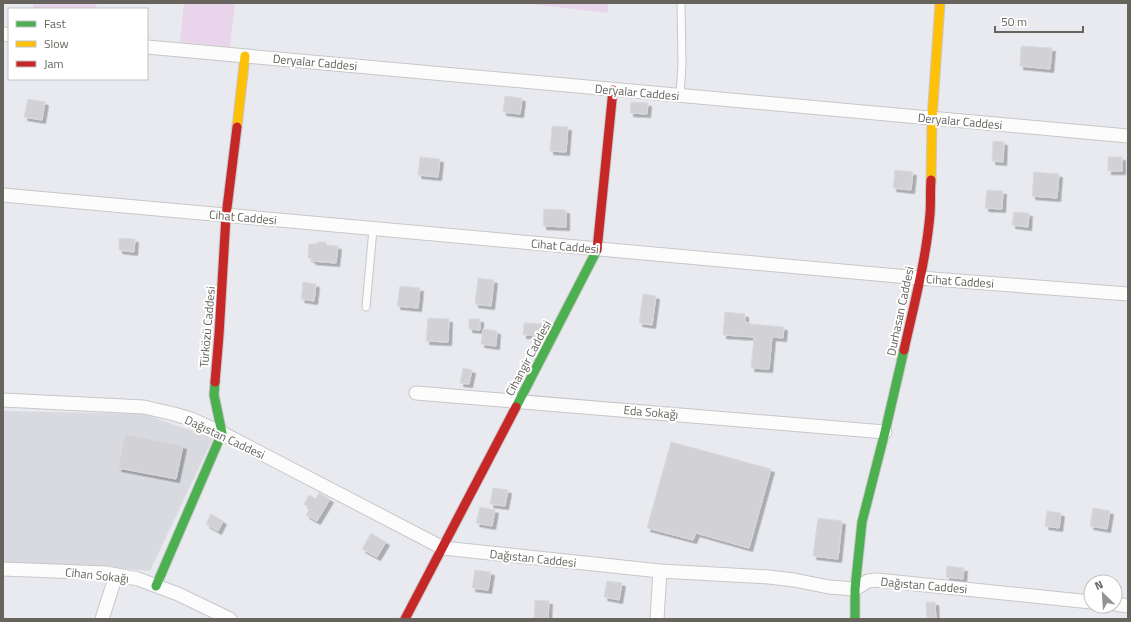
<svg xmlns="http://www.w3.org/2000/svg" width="1131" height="622" font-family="'Titillium Web',sans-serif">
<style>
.education{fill:#d9dae0}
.green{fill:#e9d5eb}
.building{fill:#d2d2d5;stroke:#d8dade;filter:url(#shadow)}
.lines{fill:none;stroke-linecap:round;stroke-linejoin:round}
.lane-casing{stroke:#c8c7c8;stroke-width:9}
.street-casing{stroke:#c8c7c8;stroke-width:15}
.fast-casing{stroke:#c8c7c8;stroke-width:11}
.slow-casing{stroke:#c8c7c8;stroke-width:11}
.jam-casing{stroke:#c8c7c8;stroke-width:11}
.lane{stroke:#fcfcfd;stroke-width:7}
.street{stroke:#fcfcfd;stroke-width:13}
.fast{stroke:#4caf50;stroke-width:9}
.slow{stroke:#ffc107;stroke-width:9}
.jam{stroke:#c62828;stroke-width:9}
.labels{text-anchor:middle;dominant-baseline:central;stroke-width:4;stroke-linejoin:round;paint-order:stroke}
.street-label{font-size:12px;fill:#67645e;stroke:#fff}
</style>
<defs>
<filter id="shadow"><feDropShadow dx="3.5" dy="3.5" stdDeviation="0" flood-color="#0004"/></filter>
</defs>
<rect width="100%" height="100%" fill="#e9eaef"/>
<polygon class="education" points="3,411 143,414 213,438 150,571 127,569 3,563"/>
<g class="green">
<polygon points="33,3 97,3 96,9 33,9"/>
<polygon points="184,3 235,3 230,47 180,42"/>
<polygon points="522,3 608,3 608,13"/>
</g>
<g class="building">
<polygon points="1021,46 1052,48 1050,69 1020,66"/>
<polygon points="505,96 522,98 520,114 503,112"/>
<polygon points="28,99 45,102 42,120 24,117"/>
<polygon points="631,102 648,103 647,114 630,113"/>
<polygon points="552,126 568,127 566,152 550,151"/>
<polygon points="993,141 1004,142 1003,162 992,161"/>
<polygon points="420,157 440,159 438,177 418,175"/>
<rect x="1108" y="157" width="14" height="14"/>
<polygon points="895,170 913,172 911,190 893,188"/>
<polygon points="1034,172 1059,174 1057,198 1032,196"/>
<polygon points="987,190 1003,191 1002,209 985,208"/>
<polygon points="544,209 566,210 566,227 543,226"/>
<polygon points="1014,212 1029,213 1028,227 1012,225"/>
<polygon points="119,238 135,239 134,252 119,250"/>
<polygon points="317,242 326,242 326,245 338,246 336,263 312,261 312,259 308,258 309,244 317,244"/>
<polygon points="478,278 494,280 491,306 475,304"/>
<polygon points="303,282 316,284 314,301 301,299"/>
<polygon points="400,286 420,288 418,308 397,306"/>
<polygon points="643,294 656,296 652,325 639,323"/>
<polygon points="725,312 745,314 745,322 750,323 750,324 784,327 783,338 772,337 769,369 751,368 754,337 723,335"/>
<polygon points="428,318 449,319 448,342 426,341"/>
<polygon points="469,319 480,319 480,330 469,329"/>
<polygon points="524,323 543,324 543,331 540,335 523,335"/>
<polygon points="483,329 497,331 496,346 481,344"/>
<polygon points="463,368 472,370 469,384 460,383"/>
<polygon points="125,434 183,446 176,479 118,468"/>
<polygon points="671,442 771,469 749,548 696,533 693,540 647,528"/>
<polygon points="493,488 508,490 505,506 490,504"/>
<polygon points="319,493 330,499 317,521 306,515 310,508 304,504 309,495 316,499"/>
<polygon points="480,507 495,510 492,526 476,523"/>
<polygon points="1093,508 1110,511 1107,529 1090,526"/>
<polygon points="1047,511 1061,513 1059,528 1045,526"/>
<polygon points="211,514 223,521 218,531 206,524"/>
<polygon points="818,518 842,521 838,559 813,556"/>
<polygon points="371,533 386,542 377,557 362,549"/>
<polygon points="947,566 964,568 963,579 946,577"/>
<polygon points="475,570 491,572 488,590 472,588"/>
<polygon points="607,581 622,583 619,600 604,597"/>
<polygon points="535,600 549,601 548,619 534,619"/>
<polygon points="926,602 935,602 936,619 927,619"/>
</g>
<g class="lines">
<defs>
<g id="lane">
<polyline points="680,96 682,64 681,3"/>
<polyline points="366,307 373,229"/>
</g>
<g id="street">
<polyline points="3,34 9,35"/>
<polyline points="147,47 1128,136"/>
<polyline points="3,195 920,278 1128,294"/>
<polyline points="416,393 885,432"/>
<polyline points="3,400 144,407 174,414 191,419 222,433 443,548 660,571 769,577 794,580 829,587 855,589 868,581 877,580 1091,602"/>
<polyline points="3,569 106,573 138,579 178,594 230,619"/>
<polyline points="1115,604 1128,606"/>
<polyline points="102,619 116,575"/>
<polyline points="657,619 660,571"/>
</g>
<g id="fast">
<polyline points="516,407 597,250"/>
<polyline points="156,586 222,433 214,395 215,382"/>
<polyline points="855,619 855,589 862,522 885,432 904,350"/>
</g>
<g id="slow">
<polyline points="237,127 245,56"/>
<polyline points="931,180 932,119 940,3"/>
</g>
<g id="jam">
<polyline points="597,250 613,90"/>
<path d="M904 350C914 305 926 260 930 214 931 202 930 191 931 180"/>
<polyline points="215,382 219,335 226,216 237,127"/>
<polyline points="405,619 516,407"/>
</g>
</defs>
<use href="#lane" class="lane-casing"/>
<use href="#street" class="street-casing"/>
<use href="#fast" class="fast-casing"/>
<use href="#slow" class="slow-casing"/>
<use href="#jam" class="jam-casing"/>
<use href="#lane" class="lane"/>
<use href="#street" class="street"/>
<use href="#fast" class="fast"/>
<use href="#slow" class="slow"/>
<use href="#jam" class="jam"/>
</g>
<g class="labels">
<g class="street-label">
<text transform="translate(315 62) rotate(5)">Deryalar Caddesi</text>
<text transform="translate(637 92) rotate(5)">Deryalar Caddesi</text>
<text transform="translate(960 121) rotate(5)">Deryalar Caddesi</text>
<text transform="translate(243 217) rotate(5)">Cihat Caddesi</text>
<text transform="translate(565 246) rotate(5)">Cihat Caddesi</text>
<text transform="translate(960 281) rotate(4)">Cihat Caddesi</text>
<text transform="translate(900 311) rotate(-78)">Durhasan Caddesi</text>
<text transform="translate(207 327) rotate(-85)">Türközü Caddesi</text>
<text transform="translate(528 358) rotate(-62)">Cihangir Caddesi</text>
<text transform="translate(651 412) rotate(5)">Eda Sokağı</text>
<text transform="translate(225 437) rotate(25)">Dağıstan Caddesi</text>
<text transform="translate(533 558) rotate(6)">Dağıstan Caddesi</text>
<text transform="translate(97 575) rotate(6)">Cihan Sokağı</text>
<text transform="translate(924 585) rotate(5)">Dağıstan Caddesi</text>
</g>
</g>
<rect width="1131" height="622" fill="none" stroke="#67645e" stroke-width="8"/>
<rect x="8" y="8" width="140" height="72" fill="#ffffff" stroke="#c2c1bf"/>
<rect x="16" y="21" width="20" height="6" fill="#4caf50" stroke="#c2c1bf"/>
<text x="44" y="28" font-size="12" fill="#67645e">Fast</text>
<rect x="16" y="41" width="20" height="6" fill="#ffc107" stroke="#c2c1bf"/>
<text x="44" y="48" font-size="12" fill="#67645e">Slow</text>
<rect x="16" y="61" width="20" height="6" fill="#c62828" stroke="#c2c1bf"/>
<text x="44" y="68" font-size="12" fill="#67645e">Jam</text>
<g transform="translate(1103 594) rotate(335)"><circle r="19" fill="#ffffff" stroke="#c2c1bf"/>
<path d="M0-3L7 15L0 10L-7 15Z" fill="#949391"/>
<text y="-6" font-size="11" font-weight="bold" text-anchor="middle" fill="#67645e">N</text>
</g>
<path d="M995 26v6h88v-6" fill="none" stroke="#67645e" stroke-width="2"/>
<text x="1001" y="26" font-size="12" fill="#67645e" stroke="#ffffff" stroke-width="3" paint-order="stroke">50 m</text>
</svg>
